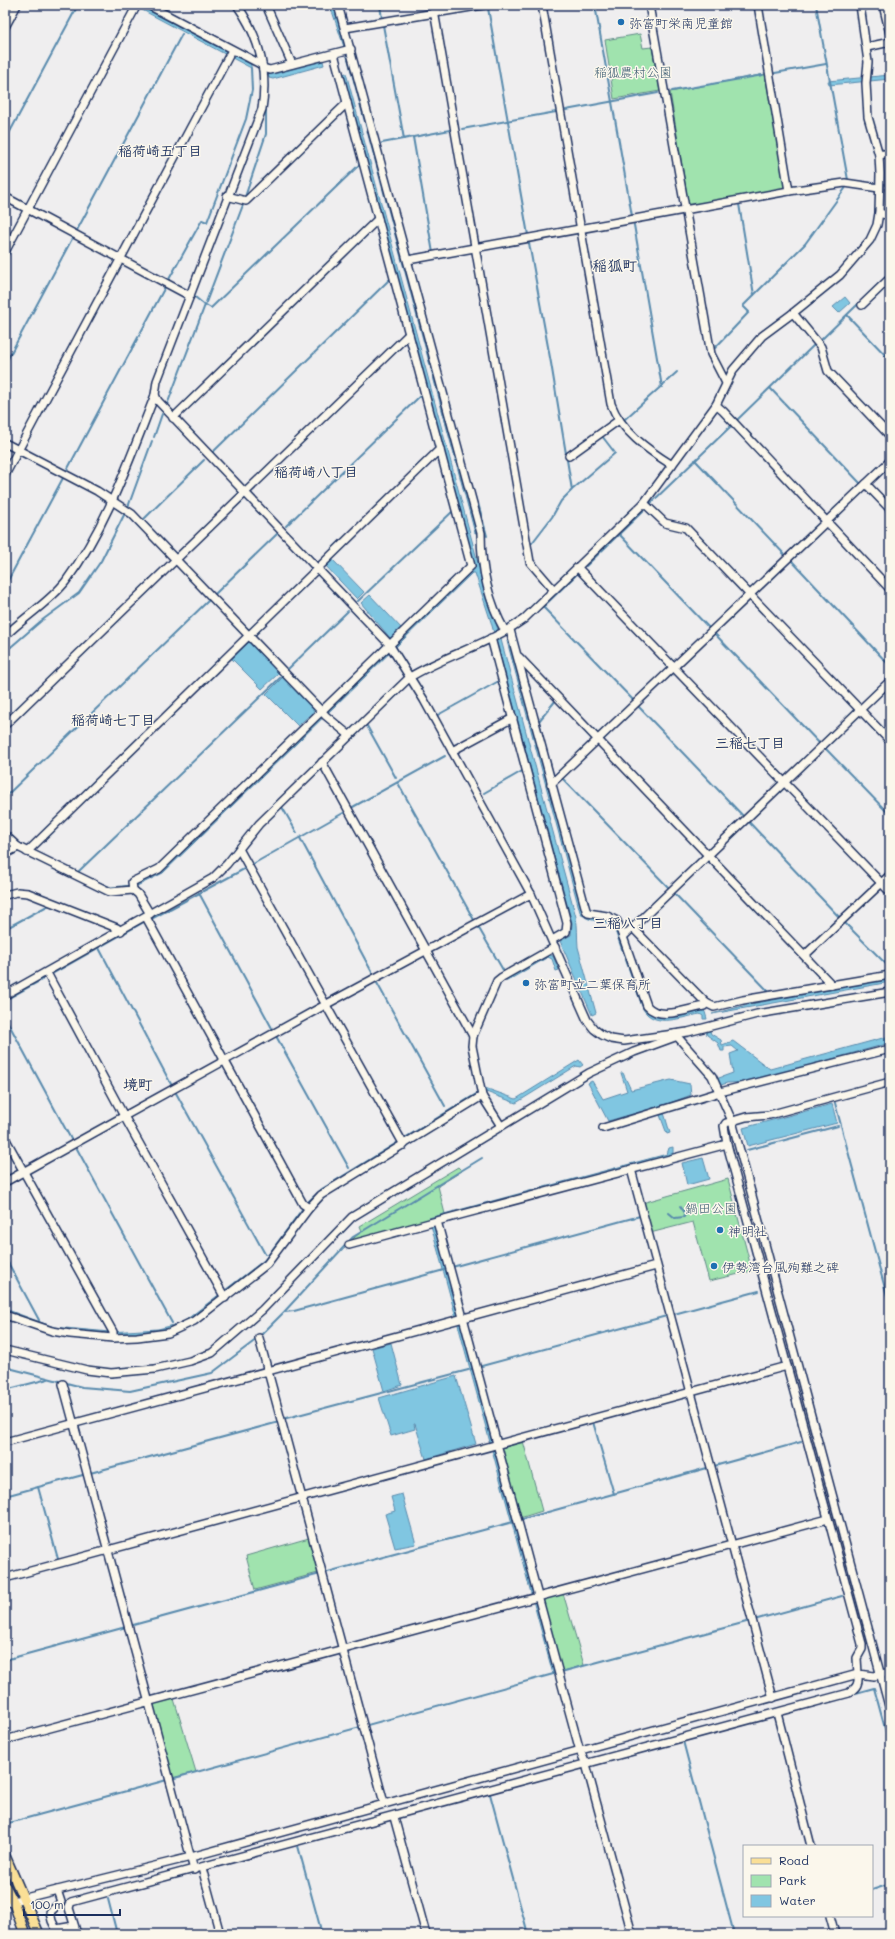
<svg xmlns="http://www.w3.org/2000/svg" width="895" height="1939" font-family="Mali,'Klee One',sans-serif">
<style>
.green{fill:#a0e3ae;stroke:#5e8986}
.water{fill:#80c6e1;stroke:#588aad}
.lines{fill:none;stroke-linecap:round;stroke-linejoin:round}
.stream{stroke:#588aad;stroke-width:2}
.minor-casing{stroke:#1b2f5e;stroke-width:10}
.major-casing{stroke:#1b2f5e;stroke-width:12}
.minor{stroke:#fbf7ec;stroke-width:7}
.major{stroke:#fadf96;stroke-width:9}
.poi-dot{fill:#1f6fb2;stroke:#fbf7ec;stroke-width:1.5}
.labels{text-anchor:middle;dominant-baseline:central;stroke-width:3;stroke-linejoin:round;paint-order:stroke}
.poi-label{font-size:13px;fill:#1b2f5e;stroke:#fbf7ec;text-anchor:start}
.park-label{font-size:13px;fill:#3c5c72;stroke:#fbf7ec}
.neighbourhood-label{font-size:14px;font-weight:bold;fill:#1b2f5e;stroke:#fbf7ec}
.quarter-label{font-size:15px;font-weight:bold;fill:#1b2f5e;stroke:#fbf7ec}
</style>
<rect width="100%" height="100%" fill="#efeeef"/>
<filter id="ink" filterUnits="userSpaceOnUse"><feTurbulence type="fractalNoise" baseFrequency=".025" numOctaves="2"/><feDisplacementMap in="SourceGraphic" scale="8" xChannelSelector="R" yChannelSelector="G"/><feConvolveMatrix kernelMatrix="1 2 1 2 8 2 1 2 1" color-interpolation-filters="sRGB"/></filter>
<g filter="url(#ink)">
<g class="green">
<polygon points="640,34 643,48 652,47 660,91 614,99 605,40"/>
<polygon points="765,74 785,187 783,189 691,205 688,202 670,92"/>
<polygon points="458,1167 462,1171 438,1186 445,1214 429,1218 430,1221 347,1244 362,1231 360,1226"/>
<polygon points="728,1179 752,1271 709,1281 693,1222 650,1233 642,1203"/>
<polygon points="523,1441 542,1511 520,1518 500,1447"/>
<polygon points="309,1538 318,1573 255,1590 246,1556"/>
<polygon points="563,1593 584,1665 561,1672 541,1599"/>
<polygon points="174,1699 196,1772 172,1778 153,1707 154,1704"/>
</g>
<g class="water">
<polygon points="133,5 141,5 251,63 251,68"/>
<polygon points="330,5 333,5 349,53 478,532 475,533 346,53"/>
<polygon points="323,61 324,65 273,79 269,78 268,74 274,74"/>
<path d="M346 73 485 589 500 636 576 917C578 927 577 936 578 947L596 1013 592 1015 560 941 571 935 572 923 491 622 475 573H472L163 873 135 887 112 891 74 874 17 844 5 833V829L19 843 77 873 111 887 134 885 161 870 475 566 343 74Z"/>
<polygon points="890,75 890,79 829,85 828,81"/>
<polygon points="845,297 850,303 839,313 833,307"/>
<polygon points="331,558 364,592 357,599 324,564"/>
<polygon points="370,595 402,629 391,639 361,603"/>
<polygon points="247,640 279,673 262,689 230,657"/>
<path d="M510 640 583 911 616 923 645 1008C658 1024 685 1013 703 1010L705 1012 707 1019H703V1016L700 1014C682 1017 655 1029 643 1009L614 928C605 917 588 925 580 912L507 641Z"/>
<polygon points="283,677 315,710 298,726 266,694"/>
<polygon points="548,955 553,956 559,970 556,971 552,959 548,957 507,981 506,978"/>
<polygon points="890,979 890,982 712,1014 751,1004"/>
<polygon points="710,1031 711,1034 721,1040 722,1045 733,1041 770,1069 890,1036 890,1043 748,1082 727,1083 718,1086 716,1079 733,1073 730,1054 738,1051 732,1046 724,1047 724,1051 721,1051 718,1043 707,1035 706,1032"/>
<polygon points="579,1060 583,1065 580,1067 576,1066 516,1103 486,1092 480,1095 322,1192 273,1255 196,1317 169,1330 154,1333 115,1335 52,1329 5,1312 5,1309 54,1327 110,1332 158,1329 182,1323 264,1260 306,1203 321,1189 485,1088 516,1099"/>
<polygon points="621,1073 623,1073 631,1090 671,1080 690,1084 691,1095 662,1106 670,1133 667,1134 657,1107 608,1121 588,1083 592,1081 603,1099 627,1091"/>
<polygon points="832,1104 837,1123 748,1146 743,1128"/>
<polygon points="673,1147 673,1156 434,1220 556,1673 553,1674 429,1218 667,1154 669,1148"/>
<polygon points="703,1158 709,1179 687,1185 682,1163"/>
<polygon points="391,1343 402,1385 384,1391 372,1348"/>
<polygon points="456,1376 476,1444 426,1459 415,1424 414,1424 415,1429 391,1436 379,1398"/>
<polygon points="402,1494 416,1544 395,1548 385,1514 395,1511 391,1497"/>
</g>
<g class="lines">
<g class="stream">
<polyline points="380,5 382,19"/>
<polyline points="595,5 632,216"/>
<polyline points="816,5 848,180"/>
<polyline points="488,8 528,235"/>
<polyline points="383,25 404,139"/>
<polyline points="775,73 826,64"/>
<polyline points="672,91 763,75"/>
<polyline points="566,110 658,93"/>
<polyline points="462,129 556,112"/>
<polyline points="413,137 433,253"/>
<polyline points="5,141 78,5"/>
<polyline points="382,143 450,130"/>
<polyline points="245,197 266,134 266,110"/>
<polyline points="739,204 754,295"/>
<polyline points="634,225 662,387"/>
<polyline points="76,232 182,34"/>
<polyline points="529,243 551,363 572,490 561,501 552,517 532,543"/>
<polyline points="168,281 202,220 207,222 246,119 252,90 251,68"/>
<polyline points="195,297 206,306"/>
<polyline points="206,305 211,308 359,165"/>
<polyline points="847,315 890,360"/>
<polyline points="821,340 890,273"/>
<polyline points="715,348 749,312 743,306 805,244 847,186"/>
<polyline points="5,364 73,237"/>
<polyline points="770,388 861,484"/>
<polyline points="167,405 243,205"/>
<polyline points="625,419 677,372"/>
<polyline points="737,420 814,345"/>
<polyline points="154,437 162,414"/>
<polyline points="213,452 390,279"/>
<polyline points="695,460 786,556"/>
<polyline points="66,472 165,287"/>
<polyline points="573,489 615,453 602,436 604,435"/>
<polyline points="478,503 487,536"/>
<polyline points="651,503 731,426"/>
<polyline points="128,507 152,441"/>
<polyline points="125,513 138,524"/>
<polyline points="143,520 204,460"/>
<polyline points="286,526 421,395"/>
<polyline points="619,534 710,629"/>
<polyline points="791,560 890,666"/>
<polyline points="586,566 644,510"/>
<polyline points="577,574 543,607 635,702"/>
<polyline points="5,586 63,478"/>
<polyline points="214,595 277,534"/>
<polyline points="358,601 453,511"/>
<polyline points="714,633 821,745"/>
<polyline points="5,652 41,621 79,593 101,561 125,513"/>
<polyline points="287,670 348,611"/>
<polyline points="638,706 744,817"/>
<polyline points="436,716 497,682"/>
<polyline points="367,726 396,778"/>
<polyline points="542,734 539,721 556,700"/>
<polyline points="825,748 890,815"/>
<polyline points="549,760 554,778"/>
<polyline points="563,779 669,888"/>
<polyline points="398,783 474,920"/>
<polyline points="484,793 524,770"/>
<polyline points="5,797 209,600"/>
<polyline points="282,807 297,833"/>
<polyline points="351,808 445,756"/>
<polyline points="747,820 840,918"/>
<polyline points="300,838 374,976"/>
<polyline points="253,864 345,812"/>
<polyline points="79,871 282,676"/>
<polyline points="199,893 273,1030"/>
<polyline points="674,893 769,992"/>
<polyline points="153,918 246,868"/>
<polyline points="844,922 890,968"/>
<polyline points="477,925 503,970"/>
<polyline points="5,929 49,905"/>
<polyline points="99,948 172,1086"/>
<polyline points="52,974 144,922"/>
<polyline points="377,983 445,1106"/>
<polyline points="5,1000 43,979"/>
<polyline points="5,1017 72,1141"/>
<polyline points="276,1036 349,1168"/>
<polyline points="176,1093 265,1254"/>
<polyline points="835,1103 890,1307"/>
<polyline points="76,1147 172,1323"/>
<polyline points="747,1150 838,1126"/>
<polyline points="669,1213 675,1218 684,1217 685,1213 680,1206"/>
<polyline points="5,1257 39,1320"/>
<polyline points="452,1267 640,1216"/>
<polyline points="285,1312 294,1311 444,1270"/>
<polyline points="260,1336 284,1312 353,1237 482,1158"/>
<polyline points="5,1367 82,1387 130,1391 212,1373 257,1339"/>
<polyline points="478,1367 759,1291"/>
<polyline points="5,1390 48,1379"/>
<polyline points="283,1419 472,1369"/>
<polyline points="593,1422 614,1494"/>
<polyline points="38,1487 58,1559"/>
<polyline points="5,1496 279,1422"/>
<polyline points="519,1520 801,1442"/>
<polyline points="324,1573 513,1522"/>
<polyline points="754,1620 842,1596"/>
<polyline points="5,1660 320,1574"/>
<polyline points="561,1672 750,1621"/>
<polyline points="852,1694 874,1688 890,1747"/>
<polyline points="683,1741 734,1934"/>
<polyline points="171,1779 557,1673"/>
<polyline points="490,1794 528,1934"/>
<polyline points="5,1824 167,1780"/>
<polyline points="298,1846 322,1934"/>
<polyline points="872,1890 890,1884"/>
<polyline points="108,1899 117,1934"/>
</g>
<defs>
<g id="minor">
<polyline points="148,5 262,65"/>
<path d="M237 5C259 36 268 72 262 109L157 381 155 395 158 401 389 644 424 700 531 894 587 1020 594 1029 602 1035 611 1039 624 1041 688 1032 757 1014 890 992"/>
<polyline points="266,5 292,64"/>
<path d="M338 5 481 533C481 567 488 601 505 631"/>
<polyline points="433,5 530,562 554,590"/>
<path d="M542 5 611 404C621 431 648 450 672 465"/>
<polyline points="649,5 711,354 726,383"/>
<polyline points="758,5 789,191"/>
<polyline points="883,5 890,34"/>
<polyline points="5,27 17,5"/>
<polyline points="345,28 483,5"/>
<polyline points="867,47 890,42"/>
<polyline points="263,68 270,70 351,49"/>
<polyline points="879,155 890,153"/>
<polyline points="227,196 246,201 347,103"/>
<polyline points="5,197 190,296"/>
<polyline points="879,213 890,216"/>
<polyline points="5,252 137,5"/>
<polyline points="408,260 789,191 845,183 879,188"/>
<polyline points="862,305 887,281"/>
<polyline points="793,313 821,347 828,371 890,436"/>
<polyline points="716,405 723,411 890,589"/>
<polyline points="173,418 378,219"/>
<polyline points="5,443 97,491 132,514 326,716 349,735"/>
<polyline points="569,456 619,420"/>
<polyline points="5,475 232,50"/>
<polyline points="866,484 890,509"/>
<polyline points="644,503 665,523 686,528 890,741"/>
<polyline points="578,568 890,892"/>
<polyline points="510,630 586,910 588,913 607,916 617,921 623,937 890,681"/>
<path d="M5 636C24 617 50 602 66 581 107 526 130 458 155 395"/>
<polyline points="491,638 567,923 566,932 552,940"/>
<polyline points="519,657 832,985"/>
<polyline points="5,725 409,334"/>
<polyline points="452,751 513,718"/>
<polyline points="322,762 473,1036"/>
<polyline points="551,784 890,461"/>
<polyline points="5,835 18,847 110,892 133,890 138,894 150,914"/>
<polyline points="239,849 404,1145"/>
<polyline points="27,852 440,449"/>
<polyline points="5,854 18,847"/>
<polyline points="133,890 132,882 159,869 471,566 334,54"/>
<polyline points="5,895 17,892 28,893 117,928 121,931"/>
<polyline points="146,917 303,1204 309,1208"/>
<path d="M623 937 647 1006C660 1021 687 1009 704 1006L706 1003 633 928"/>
<polyline points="805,955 890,875"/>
<polyline points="47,973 124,1116 225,1298"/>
<path d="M5 995 213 878 227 864 259 824 410 677C446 655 490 644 524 619L644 503 716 405 733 370 762 336 793 313 840 275 870 240 877 225 879 213 880 174 879 155 868 117 866 83 868 62 860 5"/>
<polyline points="706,1003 714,1007 743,1000 890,975"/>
<polyline points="675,1034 712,1076 732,1121 890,1710"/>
<polyline points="890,1082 769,1115 746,1117 726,1123 724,1126 727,1144 862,1644 862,1649 857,1658 858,1674 874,1676 890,1672"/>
<polyline points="501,1126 482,1096 472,1046 473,1036 497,981 502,977 555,947"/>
<polyline points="603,1128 720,1092 890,1049"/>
<polyline points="5,1138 113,1332 113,1338"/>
<polyline points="631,1169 773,1698"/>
<polyline points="5,1182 325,1005 531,894"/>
<polyline points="349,1245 437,1221"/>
<polyline points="5,1315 52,1331 70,1334 113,1338 137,1337 168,1333 194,1321 267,1264 309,1208 321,1195 482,1096"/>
<polyline points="259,1338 384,1803"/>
<polyline points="5,1350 87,1370 111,1373 155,1369 190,1361 212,1353 262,1310 352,1217 589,1073 634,1052 675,1037"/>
<polyline points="63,1384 194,1870"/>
<polyline points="5,1442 656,1266"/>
<polyline points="5,1578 787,1366"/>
<polyline points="777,1713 811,1846"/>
<polyline points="5,1740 828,1519"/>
<polyline points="394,1817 426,1934"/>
<polyline points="202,1868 220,1934"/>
<polyline points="57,1890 61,1902 50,1912 52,1921 56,1929 74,1926"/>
<path d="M5 1903 191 1857 858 1674C859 1684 857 1687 849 1693L71 1902 69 1908 77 1934"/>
<polyline points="830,1916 835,1934"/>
<polyline points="632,1934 586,1764 580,1751 559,1674 437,1221 727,1144"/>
</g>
<g id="major">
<polyline points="5,1856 39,1934"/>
<polyline points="5,1886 13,1901 25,1934"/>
</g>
</defs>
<use href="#minor" class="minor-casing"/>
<use href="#major" class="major-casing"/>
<use href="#minor" class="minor"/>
<use href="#major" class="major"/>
</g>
</g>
<g class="poi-dot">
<circle cx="621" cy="22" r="4"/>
<circle cx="526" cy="983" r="4"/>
<circle cx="720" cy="1230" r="4"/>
<circle cx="714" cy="1266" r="4"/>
</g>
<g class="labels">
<g class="poi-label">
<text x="629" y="22">弥富町栄南児童館</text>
<text x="534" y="983">弥富町立二葉保育所</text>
<text x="728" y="1230">神明社</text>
<text x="722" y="1266">伊勢湾台風殉難之碑</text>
</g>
<g class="park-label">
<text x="633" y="71">稲狐農村公園</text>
<text x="711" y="1207">鍋田公園</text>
</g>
<g class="neighbourhood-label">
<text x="160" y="150">稲荷崎五丁目</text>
<text x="316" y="471">稲荷崎八丁目</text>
<text x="113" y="719">稲荷崎七丁目</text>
<text x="750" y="742">三稲七丁目</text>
<text x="628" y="922">三稲八丁目</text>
</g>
<g class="quarter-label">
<text x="615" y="265">稲狐町</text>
<text x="138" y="1084">境町</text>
</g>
</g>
<rect width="895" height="1939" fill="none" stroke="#fbf7ec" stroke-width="20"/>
<rect x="10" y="10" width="875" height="1919" fill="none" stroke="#1b2f5e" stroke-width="1.5" filter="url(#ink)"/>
<rect x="743" y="1845" width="130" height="72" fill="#fbf7ec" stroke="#a1a7b3"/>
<rect x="751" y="1858" width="20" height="6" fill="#fadf96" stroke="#a1a7b3"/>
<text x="779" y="1865" font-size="12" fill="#1b2f5e">Road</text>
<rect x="751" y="1875" width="20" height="12" fill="#a0e3ae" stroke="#a1a7b3"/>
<text x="779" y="1885" font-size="12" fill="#1b2f5e">Park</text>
<rect x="751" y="1895" width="20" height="12" fill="#80c6e1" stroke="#a1a7b3"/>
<text x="779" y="1905" font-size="12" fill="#1b2f5e">Water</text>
<path d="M24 1909v6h96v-6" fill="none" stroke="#1b2f5e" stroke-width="2"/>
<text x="30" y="1909" font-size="12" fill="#1b2f5e" stroke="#fbf7ec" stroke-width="3" paint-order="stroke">100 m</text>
</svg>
